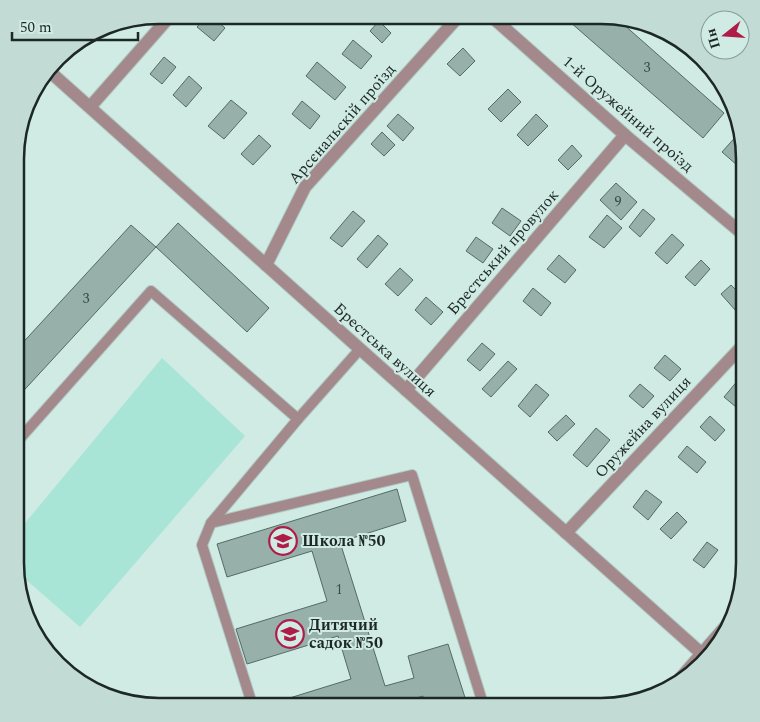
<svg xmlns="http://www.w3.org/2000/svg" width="760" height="722" font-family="Spectral,serif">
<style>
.green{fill:#a8e5d6}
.building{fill:#97b1aa;stroke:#536b65}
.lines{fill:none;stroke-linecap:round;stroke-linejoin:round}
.service-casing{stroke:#b0c8c2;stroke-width:12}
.minor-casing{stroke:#b0c8c2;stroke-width:14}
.tertiary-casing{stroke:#b0c8c2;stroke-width:14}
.service{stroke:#a3898c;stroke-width:10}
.minor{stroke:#a3898c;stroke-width:12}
.tertiary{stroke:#a3898c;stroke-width:12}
.labels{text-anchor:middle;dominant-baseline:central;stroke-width:4;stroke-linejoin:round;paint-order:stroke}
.number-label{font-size:14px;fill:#3c4a46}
.street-label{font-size:16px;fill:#1d2825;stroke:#d0ebe4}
.poi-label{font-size:16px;font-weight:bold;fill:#1d2825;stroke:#d0ebe4;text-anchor:start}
.rim{fill:none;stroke:#1d2825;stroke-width:2.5}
</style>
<rect width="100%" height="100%" fill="#d0ebe4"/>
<polygon class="green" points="162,358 245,436 80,627 15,570 16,534"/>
<g class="building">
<polygon points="207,15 210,15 225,28 214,41 197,27"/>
<polygon points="575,16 614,16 724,113 703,138 570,22"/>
<polygon points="379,21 391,33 382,43 370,31"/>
<polygon points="353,40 372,56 361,69 342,54"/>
<polygon points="463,48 475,61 460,76 447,64"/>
<polygon points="164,57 176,67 162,84 150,74"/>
<polygon points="317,62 346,87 335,100 306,76"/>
<polygon points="189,76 202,88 186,107 173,95"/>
<polygon points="508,89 521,102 501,122 488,109"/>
<polygon points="231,100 247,113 224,139 208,126"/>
<polygon points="302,101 320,116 310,129 292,114"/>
<polygon points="398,114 414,128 403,141 387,126"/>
<polygon points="536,114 548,126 528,146 517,135"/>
<polygon points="382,132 395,145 384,156 371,144"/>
<polygon points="739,133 745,150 745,172 722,152"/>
<polygon points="259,135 271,146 253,165 241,154"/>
<polygon points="572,145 582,156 568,170 558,160"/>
<polygon points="616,183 637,202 621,220 600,200"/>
<polygon points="502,208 521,221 510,236 492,223"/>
<polygon points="643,209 655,219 640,237 629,227"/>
<polygon points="353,211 365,221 342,247 330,238"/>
<polygon points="607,215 622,228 604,248 589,237"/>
<polygon points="178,223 269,308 247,332 156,247"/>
<polygon points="131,225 156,247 16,399 17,349"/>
<polygon points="672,234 684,245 667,264 655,253"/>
<polygon points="378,235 388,244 367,268 357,259"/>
<polygon points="476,237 493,249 483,263 466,251"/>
<polygon points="559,255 576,270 565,283 547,269"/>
<polygon points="701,260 710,269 695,286 685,277"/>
<polygon points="400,268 413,280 398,296 385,284"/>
<polygon points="731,285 745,299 745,303 736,311 721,294"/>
<polygon points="533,288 551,303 541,316 523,301"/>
<polygon points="426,297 443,312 431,325 415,310"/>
<polygon points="482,343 495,354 480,371 467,360"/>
<polygon points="665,355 681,369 670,381 654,368"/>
<polygon points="508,361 517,369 491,397 482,389"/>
<polygon points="739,379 745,384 745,409 742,412 724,397"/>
<polygon points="536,384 549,395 530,417 518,406"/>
<polygon points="640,384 654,396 643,408 629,396"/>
<polygon points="566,415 575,424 557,441 548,432"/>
<polygon points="710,416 725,430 715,441 700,427"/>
<polygon points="596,428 610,440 587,467 573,455"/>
<polygon points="687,446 706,462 697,473 678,457"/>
<polygon points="397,489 406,521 340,542 385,686 414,678 408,656 448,644 468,707 426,707 423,696 387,707 268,707 267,705 351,679 338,636 247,664 236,629 327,601 312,551 227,577 217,544"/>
<polygon points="646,490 662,502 648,520 633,507"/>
<polygon points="677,512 687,522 671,539 660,529"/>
<polygon points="707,542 718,550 704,568 693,560"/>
</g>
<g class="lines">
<defs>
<g id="service">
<polyline points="16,443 151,291 298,419 360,349"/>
<polyline points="211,523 412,475 484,707"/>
<polyline points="253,707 202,545 211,523 298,419"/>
</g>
<g id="minor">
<polyline points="491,16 625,135 745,236"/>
<polyline points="48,70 360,349 701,653"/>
<polyline points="90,107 171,15"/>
<polyline points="266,265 305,187 459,16"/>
<polyline points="406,390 625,135"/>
<polyline points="566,533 745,343"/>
</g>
<polyline id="tertiary" points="677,682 732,619"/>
</defs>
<use href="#service" class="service-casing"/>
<use href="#minor" class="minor-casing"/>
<use href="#tertiary" class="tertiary-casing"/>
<use href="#service" class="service"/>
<use href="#minor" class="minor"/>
<use href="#tertiary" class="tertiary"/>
</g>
<defs>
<symbol id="school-ring" viewBox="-11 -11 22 22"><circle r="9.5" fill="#d0ebe4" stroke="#af1c48" stroke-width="1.5"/><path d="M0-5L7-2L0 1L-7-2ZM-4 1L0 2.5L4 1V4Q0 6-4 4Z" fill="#af1c48"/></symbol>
</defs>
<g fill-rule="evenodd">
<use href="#school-ring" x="267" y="525" width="32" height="32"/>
<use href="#school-ring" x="274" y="618" width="32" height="32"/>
</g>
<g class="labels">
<g class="number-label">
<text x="647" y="67">3</text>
<text x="618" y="201">9</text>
<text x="86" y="298">3</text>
<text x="339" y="589">1</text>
</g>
<g class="street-label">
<text transform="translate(628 114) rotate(41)">1-й Оружейний проїзд</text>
<text transform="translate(342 124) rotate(-49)">Арсєнальскій проїзд</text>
<text transform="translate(503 252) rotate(-49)">Брестський провулок</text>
<text transform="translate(385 350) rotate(42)">Брестська вулиця</text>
<text transform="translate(643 427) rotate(-47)">Оружейна вулиця</text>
</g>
<g class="poi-label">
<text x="302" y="541">Школа №50</text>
<text x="309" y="625">Дитячий<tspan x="309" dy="18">садок №50</tspan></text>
</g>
</g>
<path d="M0 0H760V722H0ZM159 24H601A135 135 0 0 1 736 159V563A135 135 0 0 1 601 698H159A135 135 0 0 1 24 563V159A135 135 0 0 1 159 24Z" fill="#c2dbd5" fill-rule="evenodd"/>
<path class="rim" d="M159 24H601A135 135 0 0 1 736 159V563A135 135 0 0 1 601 698H159A135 135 0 0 1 24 563V159A135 135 0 0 1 159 24Z"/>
<g transform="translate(725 35) rotate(253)"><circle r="24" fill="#d0ebe4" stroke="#889d98"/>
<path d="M0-4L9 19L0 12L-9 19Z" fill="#af1c48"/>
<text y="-8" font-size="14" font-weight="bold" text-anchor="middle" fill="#1d2825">Пн</text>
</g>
<path d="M12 32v8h126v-8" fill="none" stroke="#1d2825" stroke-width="2.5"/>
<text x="20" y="32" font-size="15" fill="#1d2825" stroke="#d0ebe4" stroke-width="4" paint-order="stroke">50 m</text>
</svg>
